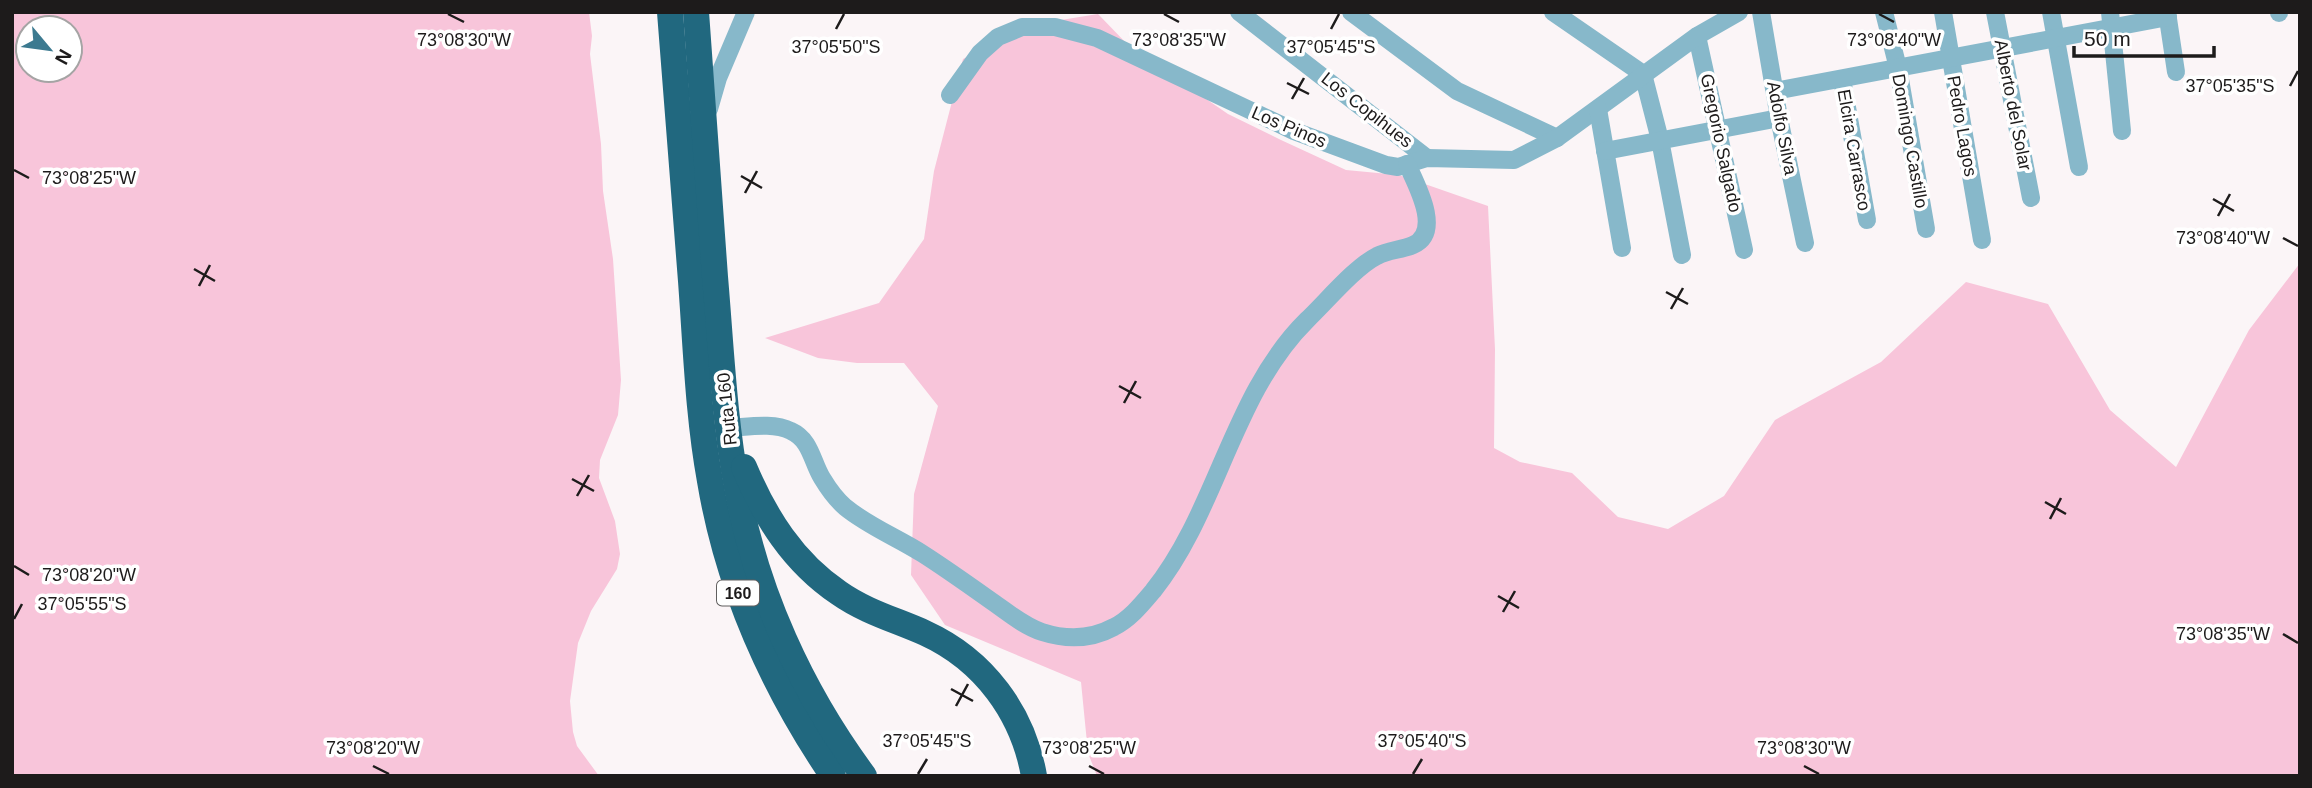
<svg xmlns="http://www.w3.org/2000/svg" width="2312" height="788" font-family="Arial,sans-serif">
<style>
.green{fill:#f8c5da;fill-rule:evenodd}
.lines{fill:none;stroke-linecap:round;stroke-linejoin:round}
.minor{stroke:#87b8ca;stroke-width:18}
.highway{stroke:#21687f;stroke-width:26}
.ticks{fill:none;stroke:#1d1b1b;stroke-width:2.5}
.labels{text-anchor:middle;dominant-baseline:central;stroke-width:7;stroke-linejoin:round;paint-order:stroke}
.shield{fill:#fff;stroke:#615f5f;stroke-width:2}
.shield-label{font-size:16px;font-weight:bold;fill:#1d1b1b}
.street-label{font-size:18px;fill:#1d1b1b;stroke:#fff}
.ticks-label{font-size:18px;text-anchor:middle;fill:#1d1b1b;stroke:#fff;stroke-width:7;stroke-linejoin:round;paint-order:stroke}
</style>
<rect width="100%" height="100%" fill="#fbf5f7"/>
<g class="green">
<path d="M12 12H589L592 36 590 54 601 144 603 191 613 259 621 380 618 415 600 460 599 478 615 521 620 554 617 569 591 611 578 643 570 701 573 732 577 746 599 776H12ZM28 28H70V70H28Z"/>
<polygon points="1098,14 1129,46 1228,114 1281,140 1346,170 1399,175 1488,206 1495,349 1494,448 1520,462 1572,473 1618,517 1668,529 1724,496 1775,420 1881,362 1966,282 2048,304 2110,410 2176,467 2249,330 2300,263 2300,776 1097,776 1088,753 1081,682 945,625 911,575 914,494 938,406 904,363 857,363 818,358 765,338 879,303 924,239 934,171 963,59 1030,25"/>
</g>
<g class="lines">
<g class="minor">
<polyline points="1239,12 1427,158"/>
<polyline points="1351,12 1457,91 1557,138"/>
<polyline points="1553,12 1643,74"/>
<polyline points="1761,12 1779,118 1805,243"/>
<polyline points="1884,12 1898,68 1926,229"/>
<polyline points="1943,12 1982,240"/>
<polyline points="1995,12 2031,198"/>
<polyline points="2051,12 2079,167"/>
<polyline points="2110,12 2122,131"/>
<polyline points="2167,12 2176,72"/>
<polyline points="2279,12 2279,13"/>
<polyline points="1697,36 1744,250"/>
<polyline points="1643,74 1660,140 1682,255"/>
<polyline points="1842,79 1867,220"/>
<polyline points="1775,91 2168,17"/>
<polyline points="950,95 980,53 998,37 1022,27 1055,27 1097,38 1294,131 1386,165 1398,167 1427,158 1514,160 1557,138 1697,36 1739,12"/>
<polyline points="709,109 718,78 746,12"/>
<polyline points="1598,109 1622,248"/>
<polyline points="1605,151 1779,118"/>
<path d="M728 428C748 427 773 422 791 431 811 440 812 462 822 478 828 488 837 500 845 507 868 526 898 538 923 554 948 570 973 588 997 605 1011 615 1026 627 1042 632 1067 640 1092 639 1114 627 1130 619 1142 604 1153 591 1218 510 1232 394 1307 320 1326 302 1355 267 1377 256 1388 250 1402 250 1413 245 1443 232 1416 184 1407 164"/>
</g>
<g class="highway">
<path d="M670 12C677 102 684 191 691 281 696 348 698 415 710 481 728 588 772 686 833 776"/>
<path d="M696 12C702 100 709 188 715 277 721 347 724 418 737 488 756 592 801 691 864 776"/>
<path d="M744 467C765 517 793 562 839 593 866 612 896 620 925 633 984 660 1023 713 1034 776"/>
</g>
</g>
<path class="ticks" d="M448 14 464 22M1164 14 1179 22M1879 14 1894 22M836 29 844 14M1331 29 1339 14M1287 83 1309 94M2290 86 2298 71M1292 99 1304 78M14 170 29 178M741 176 762 188M745 193 757 171M2213 199 2234 211M2218 216 2230 194M2283 238 2298 246M194 269 215 281M199 286 210 265M1666 292 1688 304M1671 309 1683 288M1119 386 1141 398M1124 403 1136 381M572 479 594 491M577 496 589 475M2045 502 2066 514M2050 519 2061 498M14 566 29 575M1498 596 1519 608M1503 612 1515 591M14 619 22 604M2283 634 2298 643M951 689 973 701M956 706 968 684M373 766 389 774M1089 766 1104 774M1804 766 1819 774M918 774 927 759M1413 774 1422 759"/>
<g class="labels">
<rect class="shield" x="717" y="580.5" width="42" height="25" rx="5"/>
<g class="shield-label">
<text x="738" y="593">160</text>
</g>
<g class="street-label">
<text transform="translate(2013 105) rotate(79)">Alberto del Solar</text>
<text transform="translate(1367 110) rotate(38)">Los Copihues</text>
<text transform="translate(1962 126) rotate(80)">Pedro Lagos</text>
<text transform="translate(1289 127) rotate(23)">Los Pinos</text>
<text transform="translate(1782 128) rotate(79)">Adolfo Silva</text>
<text transform="translate(1910 141) rotate(80)">Domingo Castillo</text>
<text transform="translate(1721 143) rotate(78)">Gregorio Salgado</text>
<text transform="translate(1854 150) rotate(80)">Elcira Carrasco</text>
<text transform="translate(727 409) rotate(-96)">Ruta 160</text>
</g>
</g>
<g class="ticks-label">
<text x="1894" y="46">73°08'40"W</text>
<text x="464" y="46">73°08'30"W</text>
<text x="1179" y="46">73°08'35"W</text>
<text x="836" y="53">37°05'50"S</text>
<text x="1331" y="53">37°05'45"S</text>
<text x="2230" y="92">37°05'35"S</text>
<text x="89" y="184">73°08'25"W</text>
<text x="2223" y="244">73°08'40"W</text>
<text x="89" y="581">73°08'20"W</text>
<text x="82" y="610">37°05'55"S</text>
<text x="2223" y="640">73°08'35"W</text>
<text x="927" y="747">37°05'45"S</text>
<text x="1422" y="747">37°05'40"S</text>
<text x="373" y="754">73°08'20"W</text>
<text x="1089" y="754">73°08'25"W</text>
<text x="1804" y="754">73°08'30"W</text>
</g>
<rect width="2312" height="788" fill="none" stroke="#1d1b1b" stroke-width="28"/>
<g transform="translate(49 49) rotate(119)"><circle r="33" fill="#ffffff" stroke="#a5a4a4" stroke-width="2"/>
<path d="M0-5L12 26L0 18L-12 26Z" fill="#3c7a90"/>
<text y="-10" font-size="19" font-weight="bold" text-anchor="middle" fill="#1d1b1b">N</text>
</g>
<path d="M2074 46v10h140v-10" fill="none" stroke="#1d1b1b" stroke-width="3.5"/>
<text x="2084" y="46" font-size="21" fill="#1d1b1b" stroke="#ffffff" stroke-width="5" paint-order="stroke">50 m</text>
</svg>
